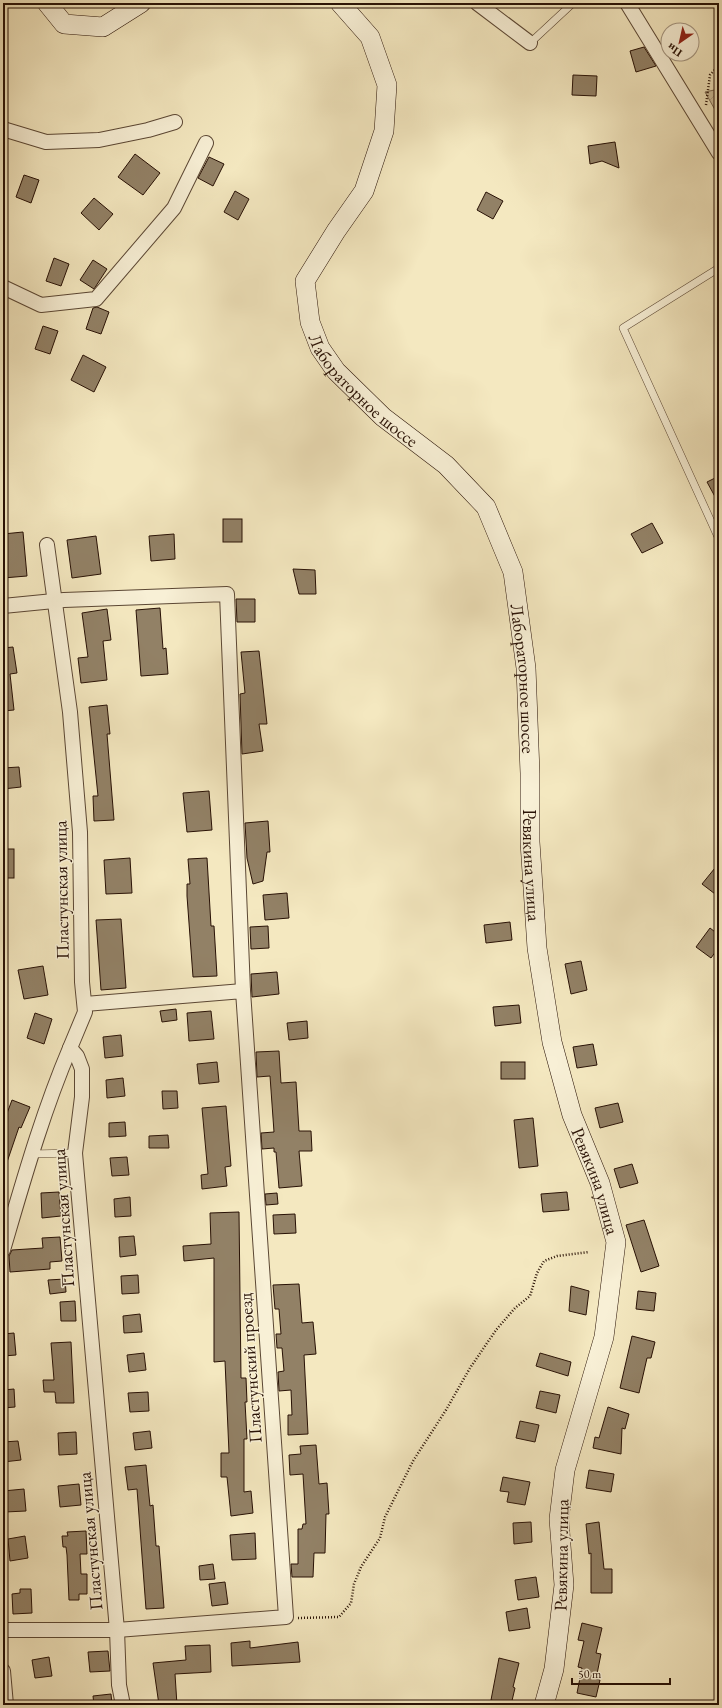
<svg xmlns="http://www.w3.org/2000/svg" width="722" height="1708" font-family="'EB Garamond',serif">
<style>
.garden{fill:url(#garden-furrows);stroke:#7c6a52}
.building{fill:#928166;stroke:#281105}
.lines{fill:none;stroke-linecap:round;stroke-linejoin:round}
.service-casing{stroke:#5b4734;stroke-width:8}
.minor-casing{stroke:#5b4734;stroke-width:16}
.secondary-casing{stroke:#281105;stroke-width:20}
.path{stroke:#281105;stroke-width:2.5;stroke-dasharray:1 2;stroke-linecap:butt}
.service{stroke:#f8f0d6;stroke-width:7}
.minor{stroke:#f8f0d6;stroke-width:14}
.secondary{stroke:#f8f0d6;stroke-width:19}
.labels{text-anchor:middle;dominant-baseline:central;stroke-width:3;stroke-linejoin:round;paint-order:stroke}
.street-label{font-size:18px;fill:#281105;stroke:#f8f0d6}
</style>
<defs>
<pattern id="garden-furrows" width="10" height="10" patternUnits="userSpaceOnUse"><rect width="10" height="10" fill="#d1c3a0"/><path d="M-1 1l2-2M0 10L10 0M9 11l2-2" fill="none" stroke="#b3a688"/></pattern>
</defs>
<rect width="100%" height="100%" fill="#f4e8c0"/>
<filter id="stains"><feTurbulence type="fractalNoise" baseFrequency=".005" numOctaves="4"/><feColorMatrix values="0 0 0 0 .2 0 0 0 0 .09 0 0 0 0 .02 0 0 0 .5 -.17"/></filter>
<radialGradient id="worn" r=".72"><stop offset=".6" stop-color="#630" stop-opacity="0"/><stop offset="1" stop-color="#630" stop-opacity=".3"/></radialGradient>
<polygon class="garden" points="719,89 719,117 705,92"/>
<g class="building">
<polygon points="644,47 656,66 636,72 630,51"/>
<polygon points="573,75 597,76 596,96 572,95"/>
<polygon points="615,142 619,168 602,161 590,164 588,146"/>
<polygon points="135,154 160,173 143,195 118,177"/>
<polygon points="209,157 224,164 213,186 198,178"/>
<polygon points="24,175 39,180 31,203 16,197"/>
<polygon points="235,191 249,199 238,220 224,212"/>
<polygon points="486,192 503,201 493,219 477,210"/>
<polygon points="94,198 113,214 99,230 81,213"/>
<polygon points="54,258 69,264 61,286 46,281"/>
<polygon points="93,260 107,269 94,289 80,280"/>
<polygon points="97,307 109,312 101,334 86,329 93,308"/>
<polygon points="43,326 58,331 50,354 35,349"/>
<polygon points="83,355 106,367 94,392 71,380"/>
<polygon points="719,476 719,504 707,482"/>
<rect x="223" y="519" width="19" height="23"/>
<polygon points="652,523 663,543 642,553 631,534"/>
<polygon points="23,532 27,576 3,578 3,534"/>
<polygon points="174,534 175,559 151,561 149,536"/>
<polygon points="96,536 101,574 72,578 67,540"/>
<polygon points="293,569 315,570 316,594 299,594"/>
<polygon points="236,599 255,599 255,622 237,622"/>
<polygon points="160,608 163,649 166,648 168,674 141,676 136,610"/>
<polygon points="107,609 111,640 103,641 107,680 81,683 78,658 88,657 82,613"/>
<polygon points="13,647 17,673 10,674 14,710 3,711 3,648"/>
<polygon points="259,651 267,724 259,724 263,751 242,754 240,694 245,693 241,652"/>
<polygon points="107,705 110,734 107,734 114,820 94,821 93,796 98,796 89,707"/>
<polygon points="19,767 21,787 3,789 3,768"/>
<polygon points="209,791 212,830 187,832 183,793"/>
<polygon points="268,821 270,852 267,852 263,881 253,884 247,858 245,823"/>
<rect x="3" y="849" width="11" height="29"/>
<polygon points="130,858 132,893 106,894 104,860"/>
<polygon points="207,858 211,926 214,926 217,976 193,977 187,896 187,884 190,884 188,859"/>
<polygon points="719,863 719,897 702,884"/>
<polygon points="287,893 289,918 265,920 263,895"/>
<polygon points="121,919 126,988 101,990 96,920"/>
<polygon points="510,922 512,940 486,943 484,925"/>
<polygon points="268,926 269,948 251,949 250,927"/>
<polygon points="710,928 719,935 719,947 711,958 696,947"/>
<polygon points="581,961 587,990 571,994 565,964"/>
<polygon points="43,966 48,995 24,999 18,970"/>
<polygon points="277,972 279,994 252,997 251,974"/>
<polygon points="519,1005 521,1023 495,1026 493,1007"/>
<polygon points="176,1009 177,1020 162,1022 160,1011"/>
<polygon points="211,1011 214,1039 189,1041 187,1013"/>
<polygon points="35,1013 52,1019 44,1044 27,1038"/>
<polygon points="307,1021 308,1038 289,1040 287,1023"/>
<polygon points="121,1035 123,1056 105,1058 103,1037"/>
<polygon points="593,1044 597,1065 577,1068 573,1047"/>
<polygon points="279,1051 281,1083 296,1082 299,1131 311,1131 312,1151 299,1151 302,1186 279,1188 276,1152 274,1152 274,1148 262,1149 261,1133 274,1132 270,1076 257,1077 256,1052"/>
<polygon points="217,1062 219,1082 199,1084 197,1064"/>
<rect x="501" y="1062" width="24" height="17"/>
<polygon points="123,1078 125,1096 107,1098 106,1080"/>
<polygon points="162,1091 177,1091 178,1108 163,1109"/>
<polygon points="12,1100 30,1107 21,1128 19,1127 5,1168 3,1168 3,1124"/>
<polygon points="618,1103 623,1122 600,1128 595,1108"/>
<polygon points="226,1106 231,1166 225,1167 227,1186 202,1189 201,1175 208,1174 202,1108"/>
<polygon points="533,1118 538,1166 519,1168 514,1120"/>
<polygon points="125,1122 126,1136 109,1137 109,1123"/>
<polygon points="168,1135 169,1148 149,1148 149,1136"/>
<polygon points="127,1157 129,1175 112,1176 110,1158"/>
<polygon points="632,1164 638,1183 620,1188 614,1169"/>
<polygon points="59,1192 61,1216 42,1218 41,1193"/>
<polygon points="567,1192 569,1210 543,1212 541,1194"/>
<polygon points="277,1193 278,1204 266,1205 265,1194"/>
<polygon points="130,1197 131,1216 115,1217 114,1199"/>
<polygon points="239,1212 241,1378 246,1378 247,1402 245,1402 247,1439 244,1439 244,1492 251,1491 253,1513 231,1516 227,1477 221,1477 221,1453 229,1453 225,1361 214,1362 214,1258 184,1261 183,1246 211,1244 210,1213"/>
<polygon points="295,1214 296,1233 274,1234 273,1215"/>
<polygon points="644,1220 659,1266 641,1272 626,1225"/>
<polygon points="134,1236 136,1255 120,1257 119,1237"/>
<polygon points="60,1237 62,1261 50,1262 50,1269 10,1272 9,1256 12,1250 43,1248 42,1238"/>
<polygon points="138,1275 139,1293 122,1294 121,1276"/>
<polygon points="65,1279 66,1292 50,1294 48,1280"/>
<polygon points="299,1284 302,1323 313,1322 316,1354 304,1355 308,1434 288,1435 288,1415 292,1415 291,1390 279,1391 278,1372 284,1371 282,1348 277,1348 276,1334 281,1334 279,1309 275,1309 273,1285"/>
<polygon points="571,1286 589,1291 586,1315 569,1311"/>
<polygon points="638,1291 656,1293 654,1311 636,1309"/>
<polygon points="75,1301 76,1321 61,1321 60,1302"/>
<polygon points="140,1314 142,1332 124,1333 123,1316"/>
<polygon points="14,1333 16,1355 3,1356 3,1334"/>
<polygon points="632,1336 655,1342 651,1358 647,1358 639,1393 620,1388"/>
<polygon points="71,1342 74,1403 56,1403 55,1392 44,1392 43,1380 54,1380 51,1343"/>
<polygon points="144,1353 146,1370 129,1372 127,1355"/>
<polygon points="540,1353 571,1362 568,1376 536,1366"/>
<polygon points="14,1389 15,1407 3,1408 3,1390"/>
<polygon points="540,1391 560,1395 556,1413 536,1408"/>
<polygon points="148,1392 149,1411 130,1412 128,1393"/>
<polygon points="608,1407 629,1414 625,1429 622,1428 621,1454 593,1448 595,1437 599,1438"/>
<polygon points="520,1421 539,1425 535,1442 516,1438"/>
<polygon points="150,1431 152,1448 135,1450 133,1433"/>
<polygon points="76,1432 77,1454 59,1455 58,1433"/>
<polygon points="18,1441 21,1460 3,1462 3,1442"/>
<polygon points="316,1445 319,1484 327,1483 329,1514 326,1514 325,1553 314,1553 313,1577 292,1577 291,1564 298,1564 298,1529 302,1529 303,1524 306,1524 303,1474 290,1475 289,1455 301,1454 300,1446"/>
<polygon points="146,1465 150,1506 153,1505 156,1546 159,1546 164,1608 146,1609 137,1489 128,1490 125,1467"/>
<polygon points="589,1470 614,1474 611,1492 586,1488"/>
<polygon points="503,1477 530,1482 525,1505 507,1502 509,1492 500,1491"/>
<polygon points="79,1484 81,1505 60,1507 58,1486"/>
<polygon points="24,1489 26,1511 5,1512 3,1491"/>
<polygon points="531,1522 532,1542 514,1544 513,1523"/>
<polygon points="599,1522 604,1569 612,1569 612,1593 591,1593 591,1553 589,1554 586,1524"/>
<polygon points="86,1531 87,1554 80,1554 81,1574 87,1574 87,1594 79,1594 79,1600 69,1600 67,1555 66,1547 63,1547 62,1536 68,1536 67,1532"/>
<polygon points="255,1533 256,1559 232,1560 230,1535"/>
<polygon points="25,1536 28,1558 10,1561 8,1539"/>
<polygon points="213,1564 215,1579 200,1580 199,1566"/>
<polygon points="536,1577 539,1597 518,1600 515,1580"/>
<polygon points="225,1582 228,1604 212,1606 209,1584"/>
<polygon points="20,1589 31,1589 32,1613 13,1614 12,1594 20,1593"/>
<polygon points="527,1608 530,1628 509,1631 506,1612"/>
<polygon points="582,1623 602,1628 596,1653 601,1654 596,1679 600,1680 596,1697 577,1693 582,1668 578,1667 584,1641 578,1640"/>
<polygon points="250,1641 250,1648 298,1642 300,1662 232,1666 231,1643"/>
<polygon points="210,1645 211,1672 175,1674 177,1705 159,1705 153,1663 186,1660 185,1646"/>
<polygon points="108,1651 110,1671 90,1672 88,1652"/>
<polygon points="49,1657 52,1676 35,1678 32,1660"/>
<polygon points="499,1658 519,1663 513,1687 515,1688 511,1705 491,1700"/>
<polygon points="111,1694 112,1705 94,1705 93,1696"/>
</g>
<g class="lines">
<defs>
<g id="service">
<polyline points="530,43 573,3"/>
<polyline points="719,268 623,328 719,539"/>
<polyline points="31,1154 75,1153"/>
</g>
<g id="minor">
<polyline points="477,3 530,43"/>
<polyline points="627,3 719,153"/>
<polyline points="3,129 46,142 99,140 148,130 175,122"/>
<polyline points="3,287 41,305 96,299 174,208 206,143"/>
<polyline points="47,545 70,712 80,832 82,982 85,1012 70,1048 77,1056 82,1069 82,1097 75,1153 117,1630 119,1685 123,1705"/>
<polyline points="3,606 64,600 227,594 243,991"/>
<path d="M3 1250C23 1182 42 1114 70 1048"/>
<polyline points="3,1630 117,1630 286,1617 243,991 85,1004"/>
<polyline points="3,1671 6,1705"/>
</g>
<g id="secondary">
<polyline points="47,3 64,24 103,27 141,3"/>
<path id="s1" d="M340 3 370 37 387 85 384 131 364 191 336 231 305 281 310 322 320 348 336 371 383 417 446 465 486 507 513 572 526 668 530 773V842L537 948 552 1042 572 1115 600 1183 616 1242 604 1337 565 1470 559 1519 564 1585 554 1669 544 1705"/>
</g>
</defs>
<use href="#service" class="service-casing"/>
<use href="#minor" class="minor-casing"/>
<use href="#secondary" class="secondary-casing"/>
<g class="path">
<polyline points="706,105 710,75 719,65"/>
<polyline points="298,1618 339,1617 351,1603 354,1584 361,1567 380,1538 385,1517 413,1461 446,1410 470,1368 496,1330 515,1308 530,1296 537,1273 544,1261 557,1256 589,1252"/>
</g>
<use href="#service" class="service"/>
<use href="#minor" class="minor"/>
<use href="#secondary" class="secondary"/>
</g>
<g class="labels">
<g class="street-label">
<text stroke="none"><textPath href="#s1" startOffset="443">Лабораторное шоссе</textPath></text>
<text stroke="none"><textPath href="#s1" startOffset="791">Лабораторное шоссе</textPath></text>
<text stroke="none"><textPath href="#s1" startOffset="978">Ревякина улица</textPath></text>
<text transform="translate(61 890) rotate(-91)">Пластунская улица</text>
<text stroke="none"><textPath href="#s1" startOffset="1302">Ревякина улица</textPath></text>
<text transform="translate(63 1218) rotate(-94)">Пластунская улица</text>
<text transform="translate(250 1368) rotate(-94)">Пластунский проезд</text>
<text transform="translate(90 1541) rotate(-95)">Пластунская улица</text>
<text transform="translate(561 1555) rotate(-89)">Ревякина улица</text>
</g>
</g>
<rect width="722" height="1708" fill="none" stroke="#f4e8c0" stroke-width="16"/>
<rect x="4" y="4" width="714" height="1700" fill="none" stroke="#281105" stroke-width="2"/>
<rect x="8" y="8" width="706" height="1692" fill="none" stroke="#281105"/>
<g transform="translate(680 42) rotate(214)"><circle r="19" fill="#f8f0d6" stroke="#a59782"/>
<path d="M0-3L7 15L0 10L-7 15Z" fill="#8f2418"/>
<text y="-6" font-size="11" font-weight="bold" text-anchor="middle" fill="#281105">Пн</text>
</g>
<path d="M572 1678v6h98v-6" fill="none" stroke="#281105" stroke-width="2"/>
<text x="578" y="1678" font-size="12" fill="#281105" stroke="#f8f0d6" stroke-width="3" paint-order="stroke">50 m</text>
<rect width="100%" height="100%" filter="url(#stains)"/>
<rect width="100%" height="100%" fill="url(#worn)"/>
</svg>
